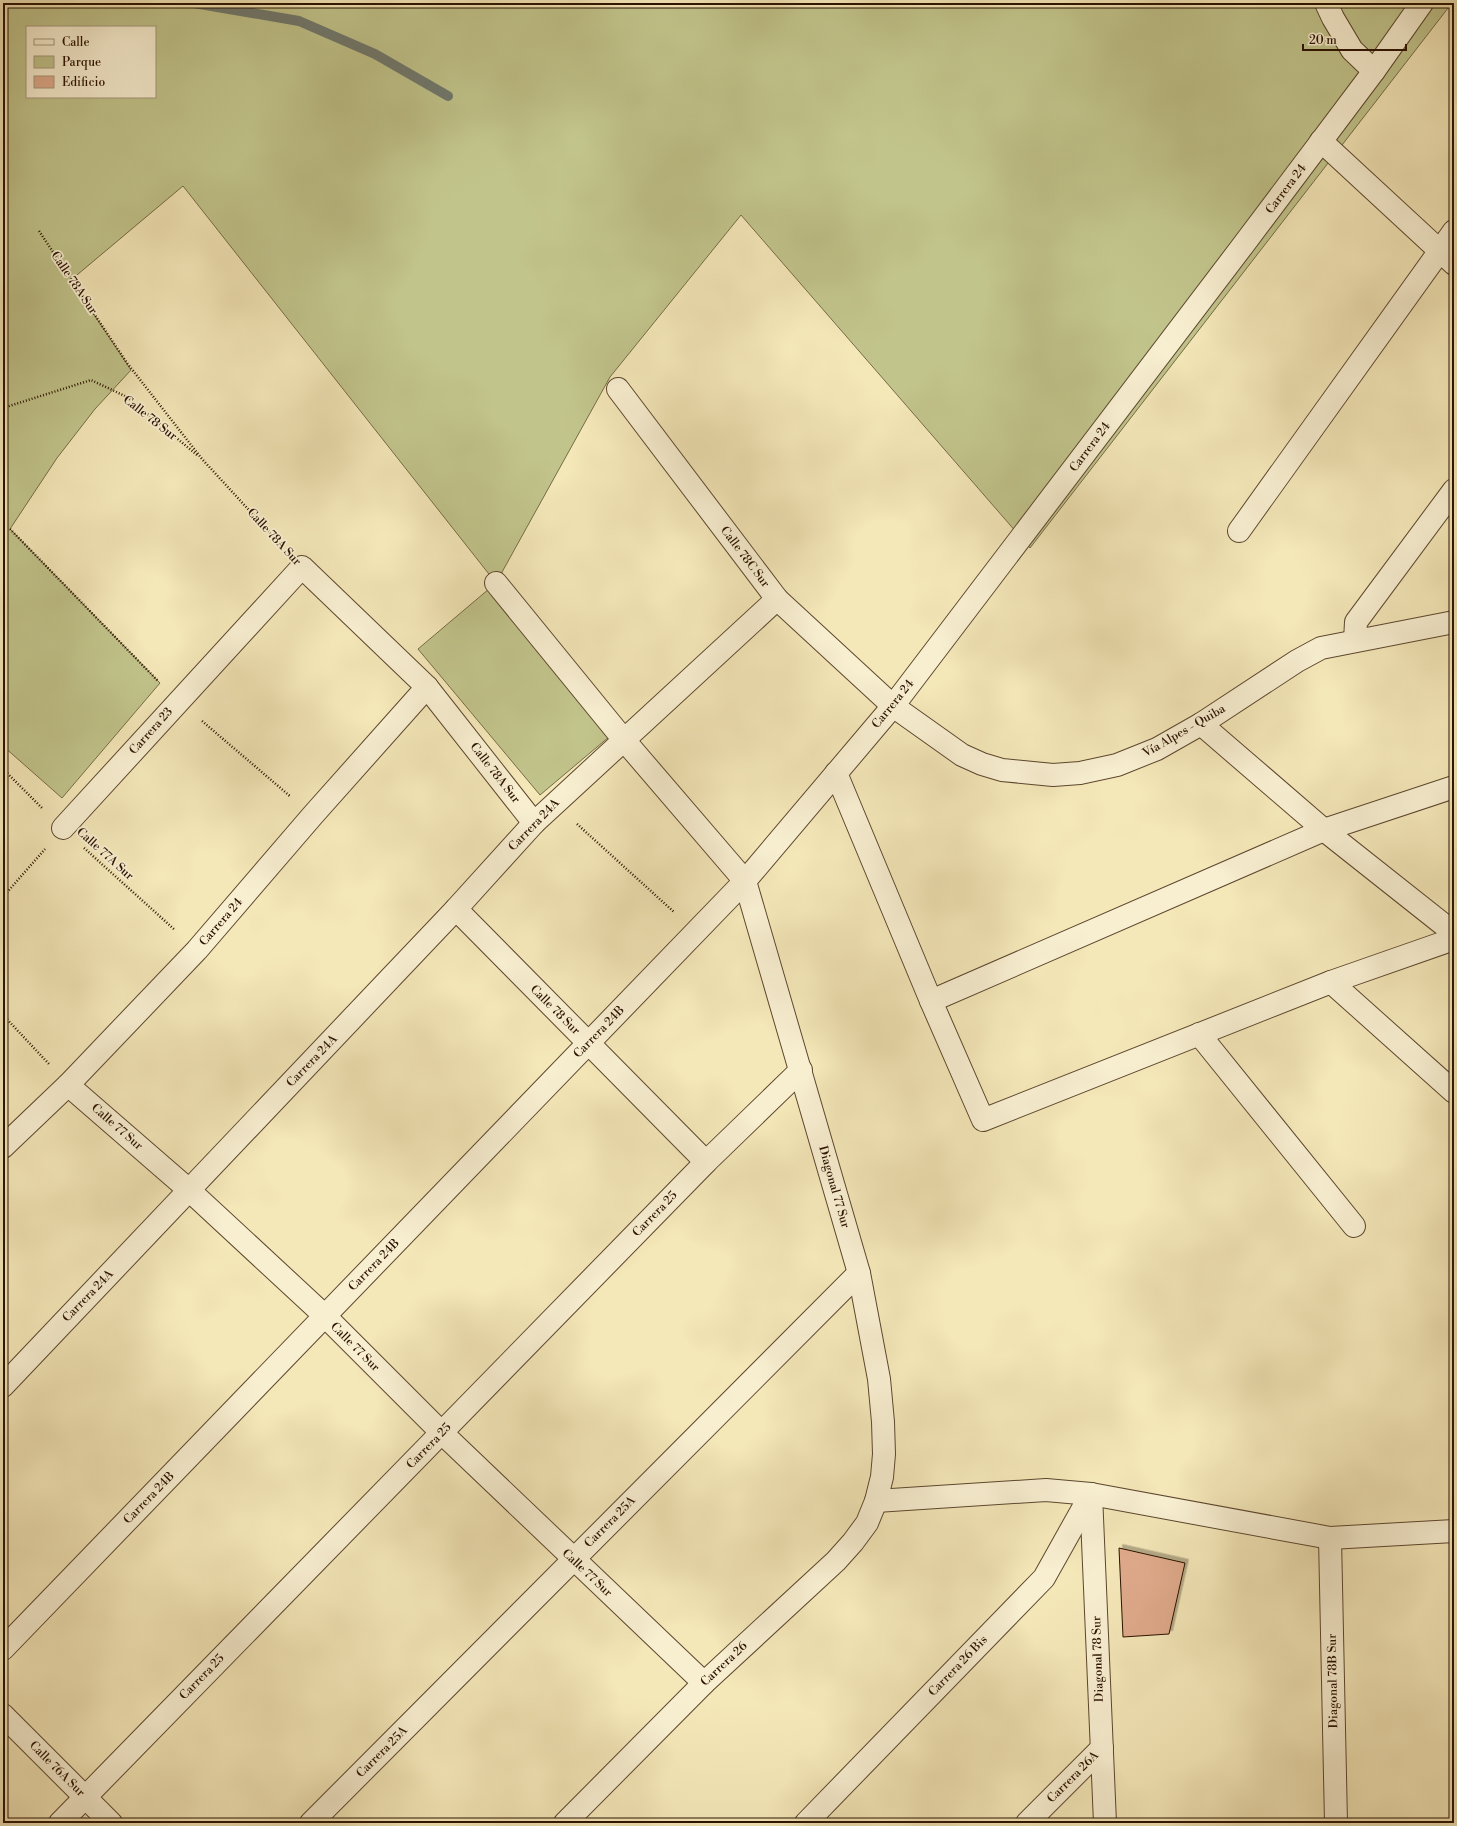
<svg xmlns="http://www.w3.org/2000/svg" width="1457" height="1826" font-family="'Libre Bodoni',serif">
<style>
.green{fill:#c1c48b;stroke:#766b46;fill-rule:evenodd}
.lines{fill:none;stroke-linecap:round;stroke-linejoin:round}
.stream{stroke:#70796e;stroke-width:10}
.building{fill:#deaa8b;stroke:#2b1200;filter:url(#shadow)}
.minor-casing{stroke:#5d472e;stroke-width:24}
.tertiary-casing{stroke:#5d472e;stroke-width:24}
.path{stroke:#2b1200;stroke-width:2.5;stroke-dasharray:1 2;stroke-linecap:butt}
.minor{stroke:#f8efd1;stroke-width:22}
.tertiary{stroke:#f8efd1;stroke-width:22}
.labels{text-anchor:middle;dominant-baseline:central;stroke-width:3.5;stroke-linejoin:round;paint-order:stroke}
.street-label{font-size:12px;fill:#2b1200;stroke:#f8efd1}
</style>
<defs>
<filter id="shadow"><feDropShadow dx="3.5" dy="-3.5" stdDeviation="0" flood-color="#0004"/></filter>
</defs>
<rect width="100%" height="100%" fill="#f4e7b8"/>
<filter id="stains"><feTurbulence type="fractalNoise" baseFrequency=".005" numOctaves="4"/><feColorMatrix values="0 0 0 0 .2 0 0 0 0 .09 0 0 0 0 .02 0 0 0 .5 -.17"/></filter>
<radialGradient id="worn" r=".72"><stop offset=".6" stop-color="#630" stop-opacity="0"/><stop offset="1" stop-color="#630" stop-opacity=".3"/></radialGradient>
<path class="green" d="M3 3H1452L1030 548 741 215 610 377 496 583 616 731 540 795 418 649 496 583 183 186 71 280 131 370 95 409 57 458 10 529 160 683 62 798 3 746ZM27 27H155V97H27Z"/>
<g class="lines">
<polyline class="stream" points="194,3 299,21 375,54 448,96"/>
</g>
<polygon class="building" points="1119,1548 1185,1563 1169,1634 1123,1637"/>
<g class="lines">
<defs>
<g id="minor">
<polyline points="1326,3 1333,18 1352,50 1374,71"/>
<polyline points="1321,141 1454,264"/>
<polyline points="618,389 777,599 893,706 1244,244 1374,71 1422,3"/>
<polyline points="1239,531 1454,231"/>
<polyline points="1355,641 1356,622 1454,490"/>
<polyline points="1201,724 1324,830 1454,933"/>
<polyline points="836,773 931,1001 983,1120 1331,982 1454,939"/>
<polyline points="63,828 302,567 427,687 534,823"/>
<polyline points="456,909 706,1162"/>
<polyline points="1331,982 1454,1092"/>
<polyline points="931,1001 1324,830 1454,787"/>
<polyline points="1199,1034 1354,1226"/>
<polyline points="68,1085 189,1190 325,1316 442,1433 704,1683"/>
<polyline points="3,1147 68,1085 197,950 313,815 427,687"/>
<polyline points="3,1386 456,909 534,823 777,599"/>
<polyline points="1091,1494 1105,1823"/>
<polyline points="876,1501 1046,1490 1091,1494 1330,1538 1454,1531"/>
<polyline points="1330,1538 1336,1823"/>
<polyline points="3,1649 745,881 624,740 496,583"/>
<polyline points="3,1715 111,1823"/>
<polyline points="60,1823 706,1162 801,1070"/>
<polyline points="311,1823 859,1273"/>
<polyline points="806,1823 1044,1578 1091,1494"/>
<polyline points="1027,1823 1102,1748"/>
</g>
<polyline id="tertiary" points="565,1823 704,1683 836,1561 853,1542 867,1523 876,1501 882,1477 884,1454 883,1422 879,1379 859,1273 745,881 893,706 962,755 982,764 1002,770 1053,775 1080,773 1117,765 1157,749 1201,724 1297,661 1321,648 1454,622"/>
</defs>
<use href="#minor" class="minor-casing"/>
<use href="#tertiary" class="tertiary-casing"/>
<g class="path">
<polyline points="39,231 127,363 202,459 282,546"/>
<polyline points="3,408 91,380 127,397 197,455"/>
<polyline points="10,529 158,681"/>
<polyline points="202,721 291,797"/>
<polyline points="3,769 42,808"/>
<polyline points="577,824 674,912"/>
<polyline points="84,848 175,930"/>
<polyline points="3,897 45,849"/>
<polyline points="3,1015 49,1064"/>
</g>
<use href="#minor" class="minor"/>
<use href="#tertiary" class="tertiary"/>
</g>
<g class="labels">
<g class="street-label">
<text transform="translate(1286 189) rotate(-53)">Carrera 24</text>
<text transform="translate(74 283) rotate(56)">Calle 78A Sur</text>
<text transform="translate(150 418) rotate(38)">Calle 78 Sur</text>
<text transform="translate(1090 447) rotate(-53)">Carrera 24</text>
<text transform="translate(274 537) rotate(47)">Calle 78A Sur</text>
<text transform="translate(745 557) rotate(53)">Calle 78C Sur</text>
<text transform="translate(893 704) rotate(-51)">Carrera 24</text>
<text transform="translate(151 731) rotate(-48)">Carrera 23</text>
<text transform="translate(1184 731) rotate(-30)">Vía Alpes - Quiba</text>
<text transform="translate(495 773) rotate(52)">Calle 78A Sur</text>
<text transform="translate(534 825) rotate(-46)">Carrera 24A</text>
<text transform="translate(105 854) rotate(42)">Calle 77A Sur</text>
<text transform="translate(221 922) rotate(-49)">Carrera 24</text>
<text transform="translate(555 1010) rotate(45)">Calle 78 Sur</text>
<text transform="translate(599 1032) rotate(-46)">Carrera 24B</text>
<text transform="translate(312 1061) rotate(-46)">Carrera 24A</text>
<text transform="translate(117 1127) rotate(41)">Calle 77 Sur</text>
<text transform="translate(834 1187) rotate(74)">Diagonal 77 Sur</text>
<text transform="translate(655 1214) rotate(-46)">Carrera 25</text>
<text transform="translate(374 1265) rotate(-46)">Carrera 24B</text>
<text transform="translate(88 1296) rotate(-46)">Carrera 24A</text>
<text transform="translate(355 1347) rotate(45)">Calle 77 Sur</text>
<text transform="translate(429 1446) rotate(-46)">Carrera 25</text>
<text transform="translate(149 1498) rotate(-46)">Carrera 24B</text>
<text transform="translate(610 1522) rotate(-45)">Carrera 25A</text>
<text transform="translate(587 1573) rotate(43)">Calle 77 Sur</text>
<text transform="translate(1098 1659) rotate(-92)">Diagonal 78 Sur</text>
<text transform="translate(724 1664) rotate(-43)">Carrera 26</text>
<text transform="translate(958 1666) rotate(-46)">Carrera 26 Bis</text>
<text transform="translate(202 1677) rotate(-46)">Carrera 25</text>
<text transform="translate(1333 1681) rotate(-91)">Diagonal 78B Sur</text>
<text transform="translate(382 1752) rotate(-45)">Carrera 25A</text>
<text transform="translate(57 1769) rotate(45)">Calle 76A Sur</text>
<text transform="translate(1073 1777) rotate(-45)">Carrera 26A</text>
</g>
</g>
<rect width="1457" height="1826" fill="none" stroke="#f4e7b8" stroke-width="16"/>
<rect x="4" y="4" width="1449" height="1818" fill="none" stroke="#2b1200" stroke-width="2"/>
<rect x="8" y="8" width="1441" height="1810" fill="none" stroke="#2b1200"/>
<rect x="26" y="26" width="130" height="72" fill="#f8efd1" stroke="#a6977d"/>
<rect x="34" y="39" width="20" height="6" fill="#f8efd1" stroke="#a6977d"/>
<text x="62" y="46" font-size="12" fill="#2b1200">Calle</text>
<rect x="34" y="56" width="20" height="12" fill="#c1c48b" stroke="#a6977d"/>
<text x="62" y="66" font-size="12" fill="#2b1200">Parque</text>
<rect x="34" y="76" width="20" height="12" fill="#deaa8b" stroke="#a6977d"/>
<text x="62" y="86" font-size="12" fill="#2b1200">Edificio</text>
<path d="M1303 44v6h103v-6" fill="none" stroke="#2b1200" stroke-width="2"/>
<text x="1309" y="44" font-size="12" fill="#2b1200" stroke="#f8efd1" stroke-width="3" paint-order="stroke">20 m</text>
<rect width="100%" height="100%" filter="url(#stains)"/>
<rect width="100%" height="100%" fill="url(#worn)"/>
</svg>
